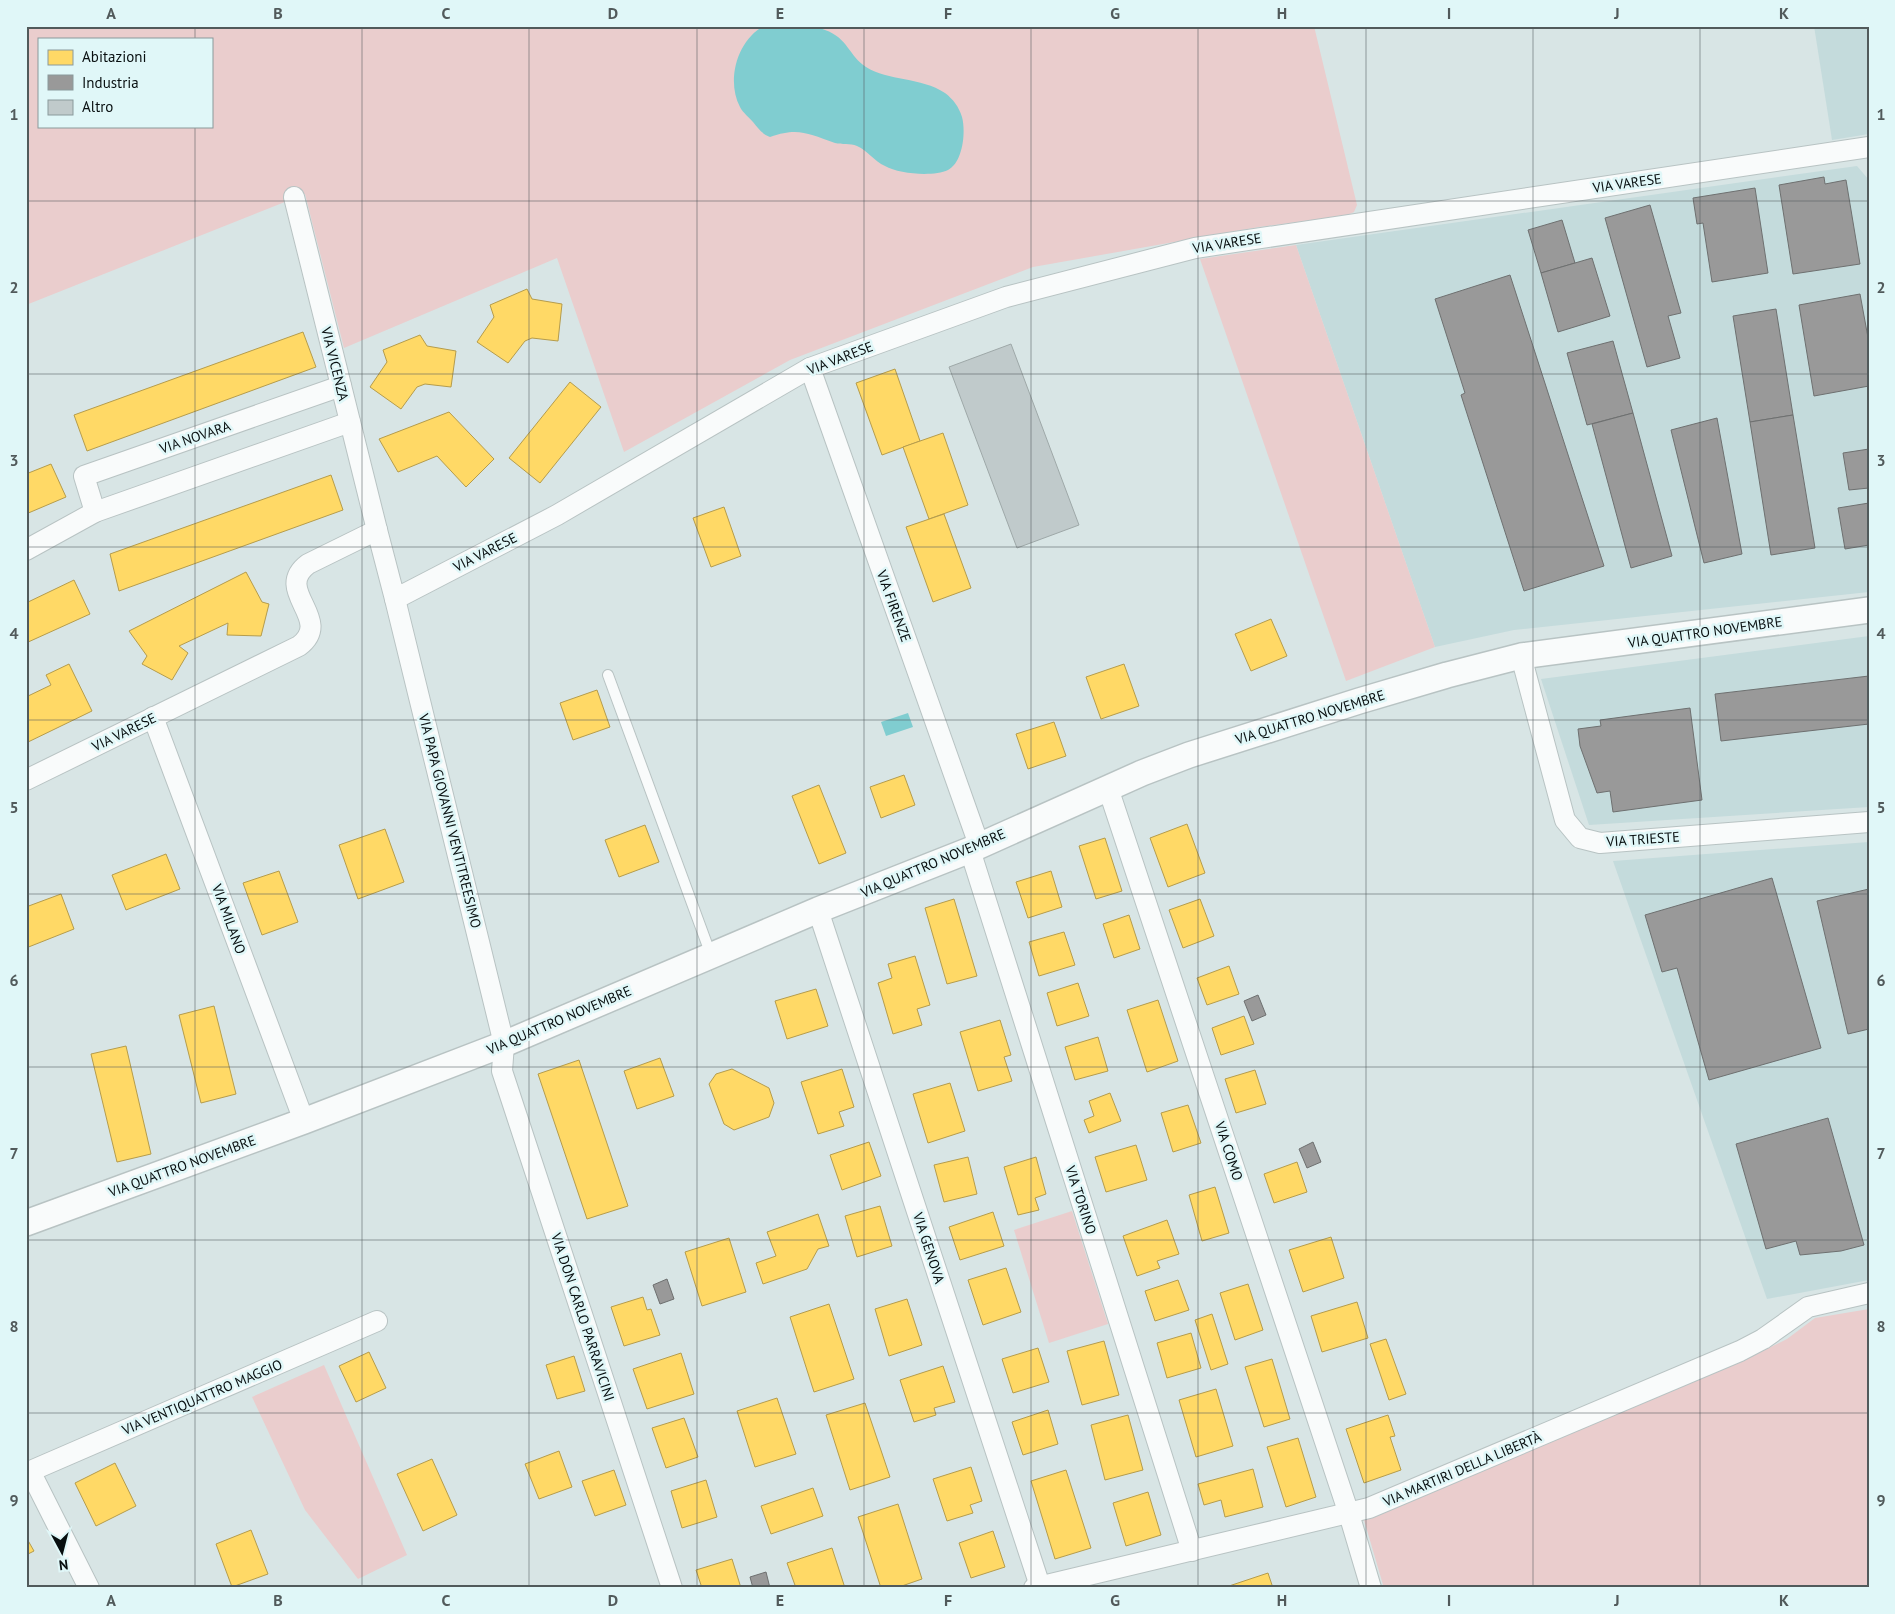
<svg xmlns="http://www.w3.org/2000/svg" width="1895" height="1614" font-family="'PT Sans',sans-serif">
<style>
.built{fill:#c4dbdc}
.green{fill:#eacdcd;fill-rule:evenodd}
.water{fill:#80cdd0}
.homes{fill:#ffd966;stroke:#b59c4c}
.industry{fill:#999;stroke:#6e7070}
.building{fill:#c0cacb;stroke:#9ea8a8}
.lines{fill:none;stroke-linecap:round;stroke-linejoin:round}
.service-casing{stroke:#b8c3c3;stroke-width:12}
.minor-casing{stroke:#b8c3c3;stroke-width:22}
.tertiary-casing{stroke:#b8c3c3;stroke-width:28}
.service{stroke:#f9fbfb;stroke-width:10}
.minor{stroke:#f9fbfb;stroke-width:20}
.tertiary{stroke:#f9fbfb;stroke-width:25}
.grid{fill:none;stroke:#515a5b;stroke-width:1;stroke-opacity:0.55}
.labels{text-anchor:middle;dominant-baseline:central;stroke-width:5;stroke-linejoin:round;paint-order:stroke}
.street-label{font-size:14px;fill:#080f10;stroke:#e0f7f8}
.neatline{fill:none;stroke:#515a5b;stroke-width:2}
.grid-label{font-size:16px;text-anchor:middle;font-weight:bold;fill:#515a5b}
</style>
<rect width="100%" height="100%" fill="#d8e5e5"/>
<g class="built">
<polygon points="1814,26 1869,26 1869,134 1832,140"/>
<polygon points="1857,166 1869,180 1869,592 1514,630 1435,647 1296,245"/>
<polygon points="1869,636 1869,807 1589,825 1541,679"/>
<polygon points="1869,842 1869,1280 1767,1299 1613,861"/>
</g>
<g class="green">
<path d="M26 26H1314L1357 205 1354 212 1345 216 1259 227 1033 267 790 360 624 452 557 258 344 348 305 194 26 305ZM39 39H211V126H39Z"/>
<polygon points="1296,245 1435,647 1346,681 1200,259"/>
<polygon points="1072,1211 1108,1324 1049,1343 1014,1230"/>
<polygon points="1869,1309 1869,1588 1384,1588 1364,1520 1740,1362 1787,1339 1815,1318"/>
<polygon points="324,1365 407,1555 358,1579 305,1510 252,1397"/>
</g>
<g class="water">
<path d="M764 26C784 26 806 23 825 30 848 38 849 56 866 67 888 81 921 77 945 93 953 99 959 107 962 117 966 132 963 162 948 170 933 177 899 174 885 166 874 161 868 151 857 146 850 143 842 145 835 143 808 134 799 127 770 137 762 134 758 128 753 122 749 117 743 113 740 107 726 81 737 40 764 26Z"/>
<polygon points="908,713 913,727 886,736 881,722"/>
</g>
<g class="homes">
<polygon points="527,289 532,299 562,304 558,341 532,338 525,341 508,363 477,342 494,317 490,305"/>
<polygon points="303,332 316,367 87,451 74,415"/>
<polygon points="420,335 427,346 456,351 451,387 425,384 417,387 401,409 370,387 387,362 383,350"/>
<polygon points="895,369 920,441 882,455 856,383"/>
<polygon points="570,382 601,407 540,483 509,458"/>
<polygon points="449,412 494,459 466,487 437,456 398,472 379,439"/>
<polygon points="943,433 968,505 929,519 903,447"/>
<polygon points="51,464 66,497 26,514 26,474"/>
<polygon points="331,475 343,510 119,591 110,554"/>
<polygon points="724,507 741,556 711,567 693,518"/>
<polygon points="944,514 971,588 933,602 906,527"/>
<polygon points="246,572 262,602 269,604 261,636 227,635 228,623 179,646 188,653 172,680 142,664 147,656 129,631"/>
<polygon points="74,580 90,614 26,643 26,603"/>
<polygon points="1271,619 1287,656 1251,671 1235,634"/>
<polygon points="69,664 92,711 26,743 26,697 51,685 46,675"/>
<polygon points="1124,664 1139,706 1101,719 1086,677"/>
<polygon points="597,690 610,727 573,740 560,703"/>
<polygon points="1054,722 1066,756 1028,769 1016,734"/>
<polygon points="904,775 915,805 881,818 870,787"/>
<polygon points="819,785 846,853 819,864 792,796"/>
<polygon points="1187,824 1205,873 1168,887 1150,838"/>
<polygon points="645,825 659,862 619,877 605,840"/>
<polygon points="385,829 404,882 358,899 339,845"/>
<polygon points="1105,838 1122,891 1096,899 1079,846"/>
<polygon points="166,854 180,889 126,910 112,875"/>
<polygon points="279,871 298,922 262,935 243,883"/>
<polygon points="1051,871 1062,907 1028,918 1016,882"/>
<polygon points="61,894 74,929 26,948 26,907"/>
<polygon points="954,899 977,976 947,984 925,908"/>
<polygon points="1200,899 1214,936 1183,948 1169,910"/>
<polygon points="1129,915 1140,949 1114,958 1103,924"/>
<polygon points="1064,932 1075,965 1039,976 1029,942"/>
<polygon points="915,956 930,1005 917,1009 922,1025 893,1034 878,983 892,978 888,964"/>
<polygon points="1229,966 1239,994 1207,1005 1197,978"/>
<polygon points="1078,983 1089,1016 1057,1026 1047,993"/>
<polygon points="816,989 828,1026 787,1039 775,1001"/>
<polygon points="1158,1000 1178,1061 1147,1072 1127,1010"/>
<polygon points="214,1006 236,1094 201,1103 179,1015"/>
<polygon points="1244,1016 1254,1044 1221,1055 1212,1028"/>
<polygon points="1000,1020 1011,1055 1004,1057 1012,1081 978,1091 960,1032"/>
<polygon points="1098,1037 1108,1071 1075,1080 1065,1047"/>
<polygon points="126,1046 151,1154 117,1162 91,1054"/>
<polygon points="660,1058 674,1096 637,1109 624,1071"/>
<polygon points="579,1060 628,1206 587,1219 538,1074"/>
<polygon points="732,1069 769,1088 774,1103 769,1117 734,1130 724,1124 709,1084 716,1074"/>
<polygon points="842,1069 854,1107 839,1112 844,1126 818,1134 801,1082"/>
<polygon points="1255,1070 1266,1104 1236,1113 1225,1079"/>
<polygon points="950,1083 965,1131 928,1143 913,1094"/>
<polygon points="1110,1093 1121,1121 1089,1133 1084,1120 1094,1116 1089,1101"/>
<polygon points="1188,1105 1201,1143 1173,1152 1161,1113"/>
<polygon points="869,1142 881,1176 842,1190 830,1155"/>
<polygon points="1136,1145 1147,1180 1106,1192 1095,1157"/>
<polygon points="968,1157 977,1194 944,1202 934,1165"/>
<polygon points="1036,1157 1046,1194 1035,1198 1039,1210 1018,1215 1004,1167"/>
<polygon points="1297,1162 1307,1192 1274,1203 1264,1174"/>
<polygon points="1215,1187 1229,1233 1202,1241 1189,1195"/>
<polygon points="880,1206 892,1246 857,1257 845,1216"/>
<polygon points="993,1212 1004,1246 960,1260 949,1227"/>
<polygon points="818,1214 829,1246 818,1249 807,1269 763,1284 756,1263 776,1256 767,1232"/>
<polygon points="1167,1220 1179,1254 1157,1261 1160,1268 1137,1276 1123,1236"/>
<polygon points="1331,1237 1344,1278 1303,1292 1289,1250"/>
<polygon points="729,1238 746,1292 702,1306 685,1252"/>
<polygon points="1006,1268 1021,1312 983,1325 968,1280"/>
<polygon points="1178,1280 1189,1310 1155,1321 1145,1291"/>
<polygon points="1248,1284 1263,1330 1235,1340 1220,1293"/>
<polygon points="643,1297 647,1310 651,1309 660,1335 624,1346 611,1307"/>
<polygon points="907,1299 922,1345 889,1356 875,1309"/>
<polygon points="1357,1302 1368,1338 1322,1352 1311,1316"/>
<polygon points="829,1304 854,1379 814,1392 790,1317"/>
<polygon points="1212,1314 1228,1364 1211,1370 1195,1320"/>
<polygon points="1191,1333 1201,1368 1167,1378 1157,1343"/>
<polygon points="1386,1339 1406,1394 1389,1400 1370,1344"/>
<polygon points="1104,1341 1119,1395 1082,1405 1067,1351"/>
<polygon points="1038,1348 1049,1382 1013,1393 1002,1359"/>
<polygon points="369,1352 386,1388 356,1402 339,1366"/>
<polygon points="681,1353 694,1394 647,1409 633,1369"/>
<polygon points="574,1356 585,1391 557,1399 546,1365"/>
<polygon points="1272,1359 1290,1419 1264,1427 1245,1367"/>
<polygon points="943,1366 955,1402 934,1408 936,1415 914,1422 900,1380"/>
<polygon points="1216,1389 1233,1446 1196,1457 1179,1400"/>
<polygon points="777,1398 796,1454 755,1467 737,1411"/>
<polygon points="865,1403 890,1477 850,1490 826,1415"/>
<polygon points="1048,1410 1058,1444 1023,1455 1012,1422"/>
<polygon points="1128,1415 1143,1470 1105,1480 1091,1425"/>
<polygon points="1388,1415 1395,1436 1390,1437 1401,1470 1364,1483 1346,1429"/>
<polygon points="684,1418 698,1457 666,1468 652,1428"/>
<polygon points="1298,1438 1316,1497 1286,1507 1267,1447"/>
<polygon points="559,1451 572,1487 539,1499 525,1464"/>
<polygon points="432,1459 457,1515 423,1531 397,1474"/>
<polygon points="115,1463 136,1506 96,1526 75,1483"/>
<polygon points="971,1467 982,1501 970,1505 973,1513 947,1521 933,1479"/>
<polygon points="1253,1469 1263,1507 1225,1517 1221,1500 1204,1505 1198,1484"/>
<polygon points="614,1470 626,1505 595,1516 582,1481"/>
<polygon points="1066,1470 1091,1548 1055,1559 1031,1481"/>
<polygon points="706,1480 717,1517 682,1528 671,1491"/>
<polygon points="813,1488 823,1516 771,1534 761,1506"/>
<polygon points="1148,1492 1161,1535 1126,1546 1113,1503"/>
<polygon points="898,1504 922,1579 896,1588 881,1588 858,1517"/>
<polygon points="251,1530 268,1574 232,1587 216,1544"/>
<polygon points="993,1531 1005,1567 971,1578 959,1543"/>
<polygon points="26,1537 34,1551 26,1555"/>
<polygon points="832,1548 845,1588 796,1588 787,1563"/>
<polygon points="732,1559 741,1588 702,1588 696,1570"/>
<polygon points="1268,1573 1273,1588 1230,1588 1229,1586"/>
</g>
<g class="industry">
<polygon points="1824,177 1825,184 1846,180 1860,264 1793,274 1779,185"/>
<polygon points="1755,188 1768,273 1712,282 1703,223 1697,224 1693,198"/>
<polygon points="1650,205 1681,313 1668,316 1680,358 1647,367 1605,218"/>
<polygon points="1562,220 1575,263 1541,273 1528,230"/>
<polygon points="1592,258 1610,316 1558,332 1541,273"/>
<polygon points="1510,275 1604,566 1524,591 1461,395 1465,393 1435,299"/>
<polygon points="1860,294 1869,343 1869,386 1814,396 1799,305"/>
<polygon points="1776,309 1793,415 1750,422 1733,316"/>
<polygon points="1613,341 1633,413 1587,425 1567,353"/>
<polygon points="1633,413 1672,556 1631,568 1592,424"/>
<polygon points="1793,415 1815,548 1771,555 1750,422"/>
<polygon points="1717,418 1742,554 1704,563 1671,430"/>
<polygon points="1869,449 1869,488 1849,490 1843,453"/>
<polygon points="1869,503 1869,545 1845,549 1838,508"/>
<polygon points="1869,676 1869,724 1721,741 1715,694"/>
<polygon points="1690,708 1702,800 1613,812 1610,791 1597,793 1580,746 1578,729 1601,726 1600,720"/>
<polygon points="1772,878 1821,1048 1709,1080 1677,968 1662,972 1645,915"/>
<polygon points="1869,889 1869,1029 1848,1034 1817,901"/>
<polygon points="1258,995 1266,1015 1252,1021 1244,1001"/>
<polygon points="1828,1118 1864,1245 1841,1251 1800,1255 1796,1241 1766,1249 1736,1144"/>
<polygon points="1313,1142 1321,1162 1307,1168 1299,1149"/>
<polygon points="667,1279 674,1299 660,1304 653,1285"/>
<polygon points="766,1572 770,1588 753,1588 750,1577"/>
</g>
<polygon class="building" points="1011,344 1079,525 1017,548 949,367"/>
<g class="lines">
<defs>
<polyline id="service" points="608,675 711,955"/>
<g id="minor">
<polyline points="294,197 377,530"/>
<polyline points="810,368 979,845"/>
<polyline points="95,512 84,476 341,386"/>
<polyline points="26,550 95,512 350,422"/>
<polyline points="395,599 504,1044 502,1071 672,1588"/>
<polyline points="1521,656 1565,820 1580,838 1600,843 1869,822"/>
<polyline points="153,717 304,1121"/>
<path d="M26 780 299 646C335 619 272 591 308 564L377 530 395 599 557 515 810 368 1006 297 1195 248 1869 147"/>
<polyline points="1108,788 1349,1514 1371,1588"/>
<polyline points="970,850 1192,1551"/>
<polyline points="818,910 1040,1586"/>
<polyline points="30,1471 89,1588"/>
<polyline points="26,1473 377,1321"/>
<polyline points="1034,1588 1369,1508 1740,1351 1763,1339 1808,1307 1869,1293"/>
</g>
<polyline id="tertiary" points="26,1223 304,1121 504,1044 818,910 970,850 1142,773 1189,755 1359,701 1447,675 1521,656 1869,610"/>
</defs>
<use href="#service" class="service-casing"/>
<use href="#minor" class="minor-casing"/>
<use href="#tertiary" class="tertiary-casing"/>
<use href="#service" class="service"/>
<use href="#minor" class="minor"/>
<use href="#tertiary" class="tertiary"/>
</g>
<path class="grid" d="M195 26V39M362 26V1588M529 26V1588M697 26V1588M864 26V1588M1031 26V1588M1198 26V1588M1366 26V1588M1533 26V1588M1700 26V1588M195 126V1588M26 201H1869M26 374H1869M26 547H1869M26 720H1869M26 894H1869M26 1067H1869M26 1240H1869M26 1413H1869"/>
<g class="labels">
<g class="street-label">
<text transform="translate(1627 183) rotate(-8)">VIA VARESE</text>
<text transform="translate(1227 243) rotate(-9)">VIA VARESE</text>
<text transform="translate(840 358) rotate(-21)">VIA VARESE</text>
<text transform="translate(335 364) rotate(76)">VIA VICENZA</text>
<text transform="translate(195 437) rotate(-19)">VIA NOVARA</text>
<text transform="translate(485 552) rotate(-27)">VIA VARESE</text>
<text transform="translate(894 606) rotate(70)">VIA FIRENZE</text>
<text transform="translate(1705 632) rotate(-8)">VIA QUATTRO NOVEMBRE</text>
<text transform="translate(1310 717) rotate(-17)">VIA QUATTRO NOVEMBRE</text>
<text transform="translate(124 732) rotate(-26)">VIA VARESE</text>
<text transform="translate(450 821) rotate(76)">VIA PAPA GIOVANNI VENTITREESIMO</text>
<text transform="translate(1643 839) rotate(-4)">VIA TRIESTE</text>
<text transform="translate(933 863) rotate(-23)">VIA QUATTRO NOVEMBRE</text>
<text transform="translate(229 919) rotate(70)">VIA MILANO</text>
<text transform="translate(559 1020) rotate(-23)">VIA QUATTRO NOVEMBRE</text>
<text transform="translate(1229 1151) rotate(72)">VIA COMO</text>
<text transform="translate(182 1166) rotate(-20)">VIA QUATTRO NOVEMBRE</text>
<text transform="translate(1081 1200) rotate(72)">VIA TORINO</text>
<text transform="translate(929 1248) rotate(72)">VIA GENOVA</text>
<text transform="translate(583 1317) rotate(72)">VIA DON CARLO PARRAVICINI</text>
<text transform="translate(202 1397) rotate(-23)">VIA VENTIQUATTRO MAGGIO</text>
<text transform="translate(1462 1469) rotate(-23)">VIA MARTIRI DELLA LIBERTÀ</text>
</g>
</g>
<rect width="1895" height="1614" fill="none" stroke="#e0f7f8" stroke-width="55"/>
<rect x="38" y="38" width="175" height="90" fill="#e0f7f8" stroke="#8a9a9b"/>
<rect x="48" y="50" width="25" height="15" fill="#ffd966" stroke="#8a9a9b"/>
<text x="82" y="62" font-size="15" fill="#080f10">Abitazioni</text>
<rect x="48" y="75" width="25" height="15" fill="#999999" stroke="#8a9a9b"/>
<text x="82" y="88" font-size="15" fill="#080f10">Industria</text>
<rect x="48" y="100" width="25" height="15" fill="#c0cacb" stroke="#8a9a9b"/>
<text x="82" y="112" font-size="15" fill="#080f10">Altro</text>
<g transform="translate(62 1552) rotate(173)" stroke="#e0f7f8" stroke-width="4" paint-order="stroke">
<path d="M0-4L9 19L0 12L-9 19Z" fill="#080f10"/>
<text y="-8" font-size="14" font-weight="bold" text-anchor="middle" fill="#080f10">N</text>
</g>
<rect x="28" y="28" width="1840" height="1558" class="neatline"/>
<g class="grid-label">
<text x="111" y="19">A</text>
<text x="278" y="19">B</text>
<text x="446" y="19">C</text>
<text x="613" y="19">D</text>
<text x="780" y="19">E</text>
<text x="948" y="19">F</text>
<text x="1115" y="19">G</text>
<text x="1282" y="19">H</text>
<text x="1449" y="19">I</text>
<text x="1617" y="19">J</text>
<text x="1784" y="19">K</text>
<text x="14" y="120">1</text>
<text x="1881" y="120">1</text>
<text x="14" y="293">2</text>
<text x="1881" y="293">2</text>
<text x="14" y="466">3</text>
<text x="1881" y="466">3</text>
<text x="14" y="639">4</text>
<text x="1881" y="639">4</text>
<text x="14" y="813">5</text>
<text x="1881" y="813">5</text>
<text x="14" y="986">6</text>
<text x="1881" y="986">6</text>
<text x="14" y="1159">7</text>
<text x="1881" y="1159">7</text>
<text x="14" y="1332">8</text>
<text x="1881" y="1332">8</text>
<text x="14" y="1506">9</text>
<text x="1881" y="1506">9</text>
<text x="111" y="1606">A</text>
<text x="278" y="1606">B</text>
<text x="446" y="1606">C</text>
<text x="613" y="1606">D</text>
<text x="780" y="1606">E</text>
<text x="948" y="1606">F</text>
<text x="1115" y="1606">G</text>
<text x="1282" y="1606">H</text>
<text x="1449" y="1606">I</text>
<text x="1617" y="1606">J</text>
<text x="1784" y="1606">K</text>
</g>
</svg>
